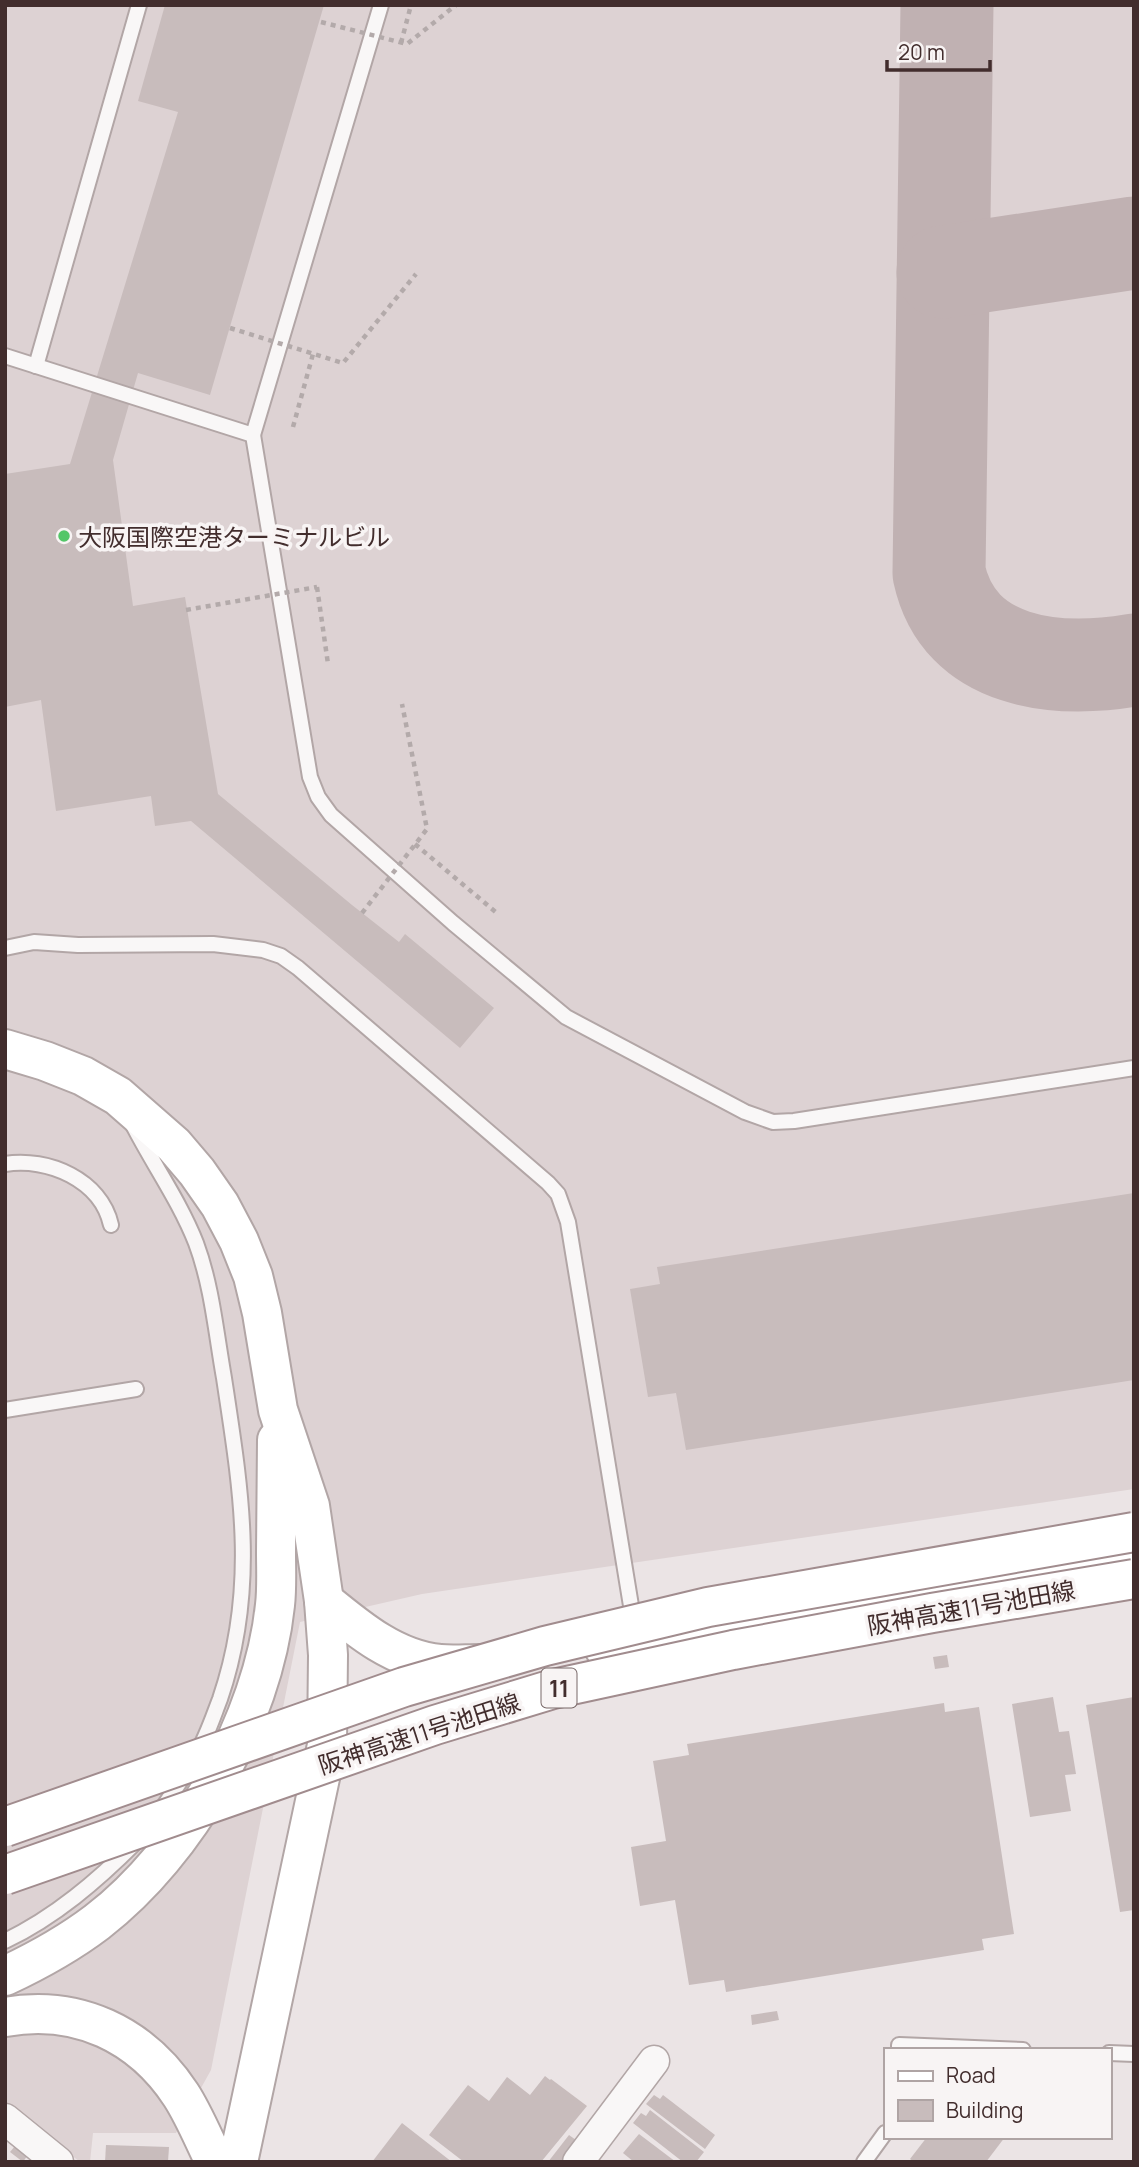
<svg xmlns="http://www.w3.org/2000/svg" width="1139" height="2167" font-family="Manrope,'Noto Sans JP',sans-serif">
<style>
.built{fill:#ddd2d3}
.lines{fill:none;stroke-linecap:round;stroke-linejoin:round}
.taxiway{stroke:#c0b1b2;stroke-width:93}
.building{fill:#c8bcbc}
.lane-casing{stroke:#b2a6a6;stroke-width:18}
.street-casing{stroke:#b2a6a6;stroke-width:33}
.secondary-casing{stroke:#b2a6a6;stroke-width:42}
.path{stroke:#b3aaaa;stroke-width:4.5;stroke-dasharray:5 5;stroke-linecap:butt}
.lane{stroke:#f9f7f7;stroke-width:14}
.street{stroke:#f9f7f7;stroke-width:30}
.secondary{stroke:#fff;stroke-width:38}
.highway-bridge-casing{stroke:#a18c8e;stroke-width:42;stroke-linecap:butt}
.path-bridge{stroke:#b3aaaa;stroke-width:4.5;stroke-dasharray:5 5;stroke-linecap:butt}
.highway-bridge{stroke:#fff;stroke-width:38}
.poi-dot{fill:#53c668;stroke:#f8f4f4;stroke-width:2.5}
.labels{text-anchor:middle;dominant-baseline:central;stroke-width:7;stroke-linejoin:round;paint-order:stroke}
.shield{fill:#f8f4f4;stroke:#796969;stroke-width:2}
.shield-label{font-size:23px;font-weight:bold;fill:#422d2d}
.poi-label{font-size:24px;fill:#422d2d;stroke:#f8f4f4;text-anchor:start}
.street-label{font-size:24px;fill:#422d2d;stroke:#f8f4f4}
</style>
<rect width="100%" height="100%" fill="#ebe4e5"/>
<polygon class="built" points="5,5 1134,5 1134,1489 422,1594 300,1622 211,2070 176,2133 93,2133 90,2162 80,2162 5,2102"/>
<g class="lines">
<g class="taxiway">
<path d="M947 5 939 573C959 665 1057 673 1134 660"/>
<polyline points="943,272 1134,243"/>
</g>
</g>
<g class="building">
<polygon points="165,5 324,5 210,395 138,373 113,460 133,606 185,597 218,794 352,905 399,942 405,934 494,1008 460,1048 191,821 155,826 151,796 56,811 41,700 5,707 5,474 70,464 178,112 138,101"/>
<polygon points="1134,1193 1134,1380 686,1450 676,1393 648,1397 630,1289 660,1284 657,1267"/>
<polygon points="947,1655 949,1667 935,1669 933,1657"/>
<polygon points="1053,1697 1059,1732 1069,1731 1076,1774 1065,1775 1071,1811 1030,1817 1012,1704"/>
<polygon points="1134,1697 1134,1910 1120,1912 1086,1705"/>
<polygon points="944,1703 945,1712 979,1707 1014,1934 982,1939 984,1950 726,1992 724,1980 689,1985 675,1900 640,1906 631,1847 666,1841 653,1761 689,1755 687,1744"/>
<polygon points="777,2011 779,2020 752,2025 751,2015"/>
<polygon points="545,2076 550,2080 551,2079 587,2106 541,2162 464,2162 429,2135 468,2085 489,2101 507,2077 530,2095"/>
<polygon points="654,2095 660,2099 663,2095 715,2135 705,2149 646,2104"/>
<polygon points="650,2110 704,2152 696,2162 683,2162 633,2123 641,2113 646,2116"/>
<polygon points="402,2123 452,2162 372,2162"/>
<polygon points="639,2134 676,2162 634,2162 623,2153"/>
<polygon points="569,2135 576,2140 560,2162 548,2162"/>
<polygon points="927,2137 1005,2137 986,2162 914,2162 910,2159"/>
<polygon points="106,2145 169,2147 168,2162 105,2162"/>
<polygon points="15,2146 27,2156 23,2162 10,2152"/>
</g>
<g class="lines">
<defs>
<g id="lane">
<polyline points="5,356 253,435 310,777 318,797 331,815 453,923 566,1017 745,1112 773,1122 794,1121 1134,1068"/>
<polyline points="36,366 139,5"/>
<polyline points="253,435 381,5"/>
<polyline points="5,948 34,942 78,945 213,944 263,950 281,956 298,968 548,1183 558,1194 568,1222 634,1624"/>
<path d="M133 1125C153 1164 180 1202 196 1243 212 1286 216 1333 224 1378 241 1490 258 1588 220 1699 213 1717 207 1736 197 1753"/>
<path d="M5 1164C48 1157 101 1180 111 1225"/>
<polyline points="5,1410 136,1389"/>
<polyline points="160,1812 185,1774"/>
<path d="M5 1941C55 1917 97 1881 136 1842"/>
<polyline points="899,2050 899,2045 1023,2050"/>
<polyline points="1109,2053 1134,2054"/>
<polyline points="864,2162 885,2133"/>
</g>
<g id="street">
<polyline points="5,2119 58,2162"/>
<polyline points="578,2162 654,2061"/>
</g>
<g id="secondary">
<polyline points="5,1049 45,1061 83,1076 118,1096 174,1145 197,1172 220,1205 239,1241 253,1276 262,1313 278,1410 310,1506 324,1601 328,1655 327,1745 238,2162"/>
<path d="M324 1601C358 1629 395 1660 440 1664 453 1665 466 1664 479 1664"/>
<polyline points="604,1648 1134,1560"/>
<path d="M5 1976C37 1961 68 1944 97 1922 188 1852 263 1720 275 1605 277 1588 276 1570 276 1552 276 1515 277 1478 277 1440"/>
<path d="M5 2017C77 2004 141 2034 181 2095 194 2115 204 2140 215 2162"/>
</g>
</defs>
<use href="#lane" class="lane-casing"/>
<use href="#street" class="street-casing"/>
<use href="#secondary" class="secondary-casing"/>
<g class="path">
<polyline points="401,43 411,5"/>
<polyline points="293,427 313,354"/>
<polyline points="317,587 328,664"/>
<polyline points="415,844 498,914"/>
</g>
<use href="#lane" class="lane"/>
<use href="#street" class="street"/>
<use href="#secondary" class="secondary"/>
<defs>
<g id="highway-bridge">
<polyline points="5,1827 404,1687 545,1646 708,1607 1134,1532"/>
<polyline points="5,1875 435,1725 553,1689 733,1650 932,1613 1134,1579"/>
</g>
</defs>
<use href="#highway-bridge" class="highway-bridge-casing"/>
<g class="path-bridge">
<polyline points="321,22 407,44 456,5"/>
<polyline points="230,328 343,363 416,274"/>
<polyline points="186,610 317,587"/>
<polyline points="362,913 427,829 402,704"/>
</g>
<use href="#highway-bridge" class="highway-bridge"/>
</g>
<circle class="poi-dot" cx="64" cy="536" r="7"/>
<g class="labels">
<rect class="shield" x="541.5" y="1668.5" width="35" height="39" rx="5"/>
<g class="shield-label">
<text x="559" y="1688">11</text>
</g>
<g class="poi-label">
<text x="78" y="536">大阪国際空港ターミナルビル</text>
</g>
<g class="street-label">
<text transform="translate(971 1607) rotate(-10)">阪神高速11号池田線</text>
<text transform="translate(419 1733) rotate(-18)">阪神高速11号池田線</text>
</g>
</g>
<rect width="1139" height="2167" fill="none" stroke="#422d2d" stroke-width="14"/>
<rect x="884" y="2048" width="228" height="91" fill="#f8f4f4" stroke="#afa4a4" stroke-width="2"/>
<rect x="898" y="2071" width="35" height="10" fill="#ffffff" stroke="#afa4a4" stroke-width="2"/>
<text x="946" y="2083" font-size="21" fill="#422d2d">Road</text>
<rect x="898" y="2100" width="35" height="21" fill="#c8bcbc" stroke="#afa4a4" stroke-width="2"/>
<text x="946" y="2118" font-size="21" fill="#422d2d">Building</text>
<path d="M887 60v10h103v-10" fill="none" stroke="#422d2d" stroke-width="3.5"/>
<text x="898" y="60" font-size="21" fill="#422d2d" stroke="#f8f4f4" stroke-width="5" paint-order="stroke">20 m</text>
</svg>
